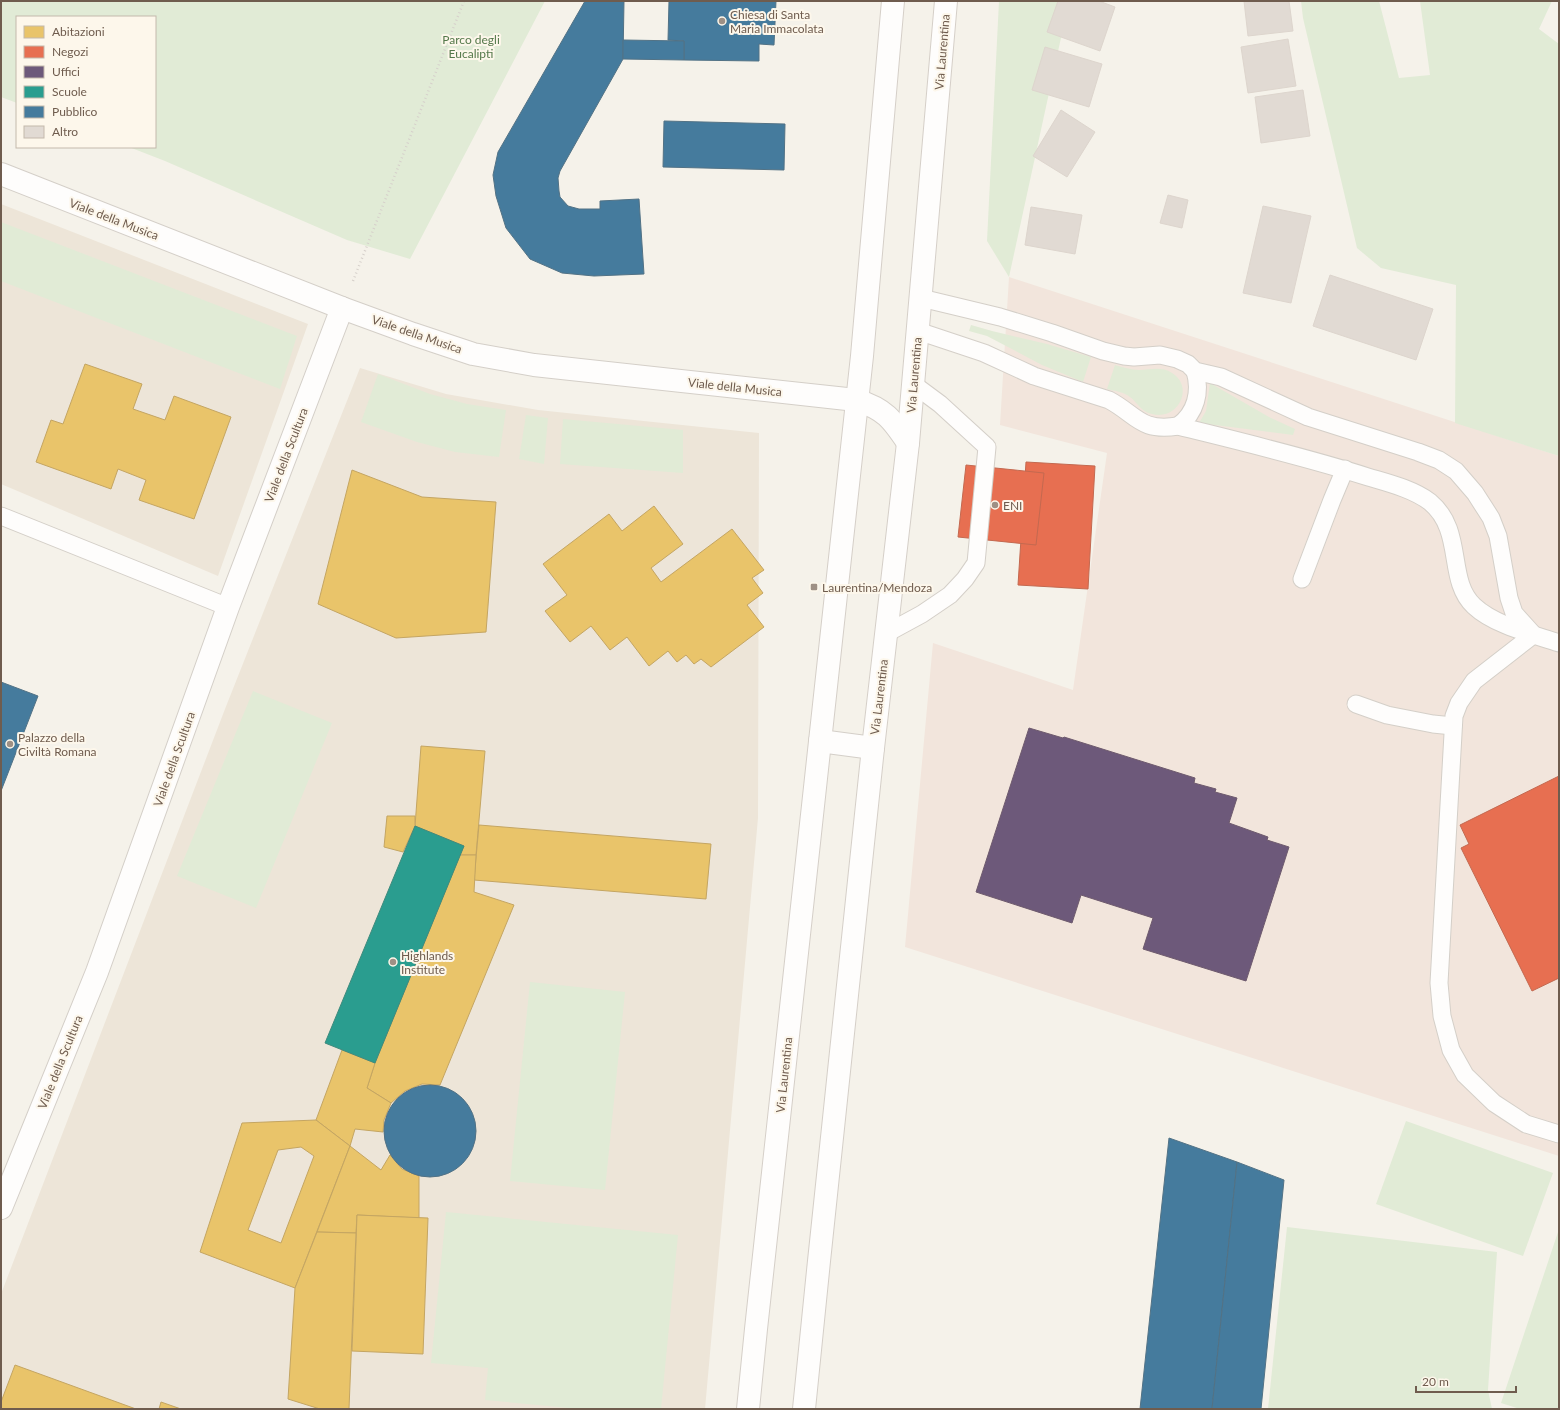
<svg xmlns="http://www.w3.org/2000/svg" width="1560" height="1410" font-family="Lato,sans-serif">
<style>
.residential{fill:#ede5d8}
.commercial{fill:#f2e5dc}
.green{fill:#e1ebd6}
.homes{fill:#e9c46a;stroke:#c4a562;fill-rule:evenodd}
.shops{fill:#e76f51;stroke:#c36950}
.offices{fill:#6d597a;stroke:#6e5a6d}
.schools{fill:#2a9d8f;stroke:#3f8a7c}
.public{fill:#457b9d;stroke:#527285}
.building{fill:#e1dad3;stroke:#ddd5cd}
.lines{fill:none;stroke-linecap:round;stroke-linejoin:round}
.lane-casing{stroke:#d4cfc8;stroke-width:19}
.street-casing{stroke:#d4cfc8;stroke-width:24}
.secondary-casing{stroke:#d5cfc8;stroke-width:24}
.path{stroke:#d6d0cb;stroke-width:2.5;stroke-dasharray:1 3;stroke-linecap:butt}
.lane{stroke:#fefdfc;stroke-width:17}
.street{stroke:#fefdfc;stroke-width:22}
.secondary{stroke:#fefdfc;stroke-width:22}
.poi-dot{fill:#9e9085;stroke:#fdf7eb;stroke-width:1.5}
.labels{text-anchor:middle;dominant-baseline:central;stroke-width:4;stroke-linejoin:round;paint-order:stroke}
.poi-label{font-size:12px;fill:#6f5c4e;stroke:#fdf7eb;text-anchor:start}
.park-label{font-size:12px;fill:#55794b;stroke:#fdf7eb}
.street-label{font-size:12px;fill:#6f5c4e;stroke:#fdf7eb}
</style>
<rect width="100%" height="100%" fill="#f5f2ea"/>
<g class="residential">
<polygon points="1,204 308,324 218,576 1,484"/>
<polygon points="360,368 446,394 538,410 759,433 758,818 705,1409 1,1409 1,1294 225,709"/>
</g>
<polygon class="commercial" points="1009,277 1559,456 1559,1156 905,947 933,643 1073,690 1107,453 1000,425"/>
<g class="green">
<polygon points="1,1 545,1 410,259 347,240 165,161 129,147 155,147 155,17 17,17 17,103 1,97"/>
<polygon points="999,1 1069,1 1009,277 987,241"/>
<polygon points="1301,1 1379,1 1399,78 1430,75 1420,1 1552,1 1539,29 1559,44 1559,456 1455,423 1456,285 1381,268 1357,248 1303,18"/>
<polygon points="1,222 297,336 280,389 1,281"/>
<polygon points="971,325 992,331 1047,344 1091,357 1083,382 1042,365 987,336 969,331"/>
<path d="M1115 365C1123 367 1131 370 1139 370 1151 370 1161 366 1172 373 1195 387 1178 421 1152 414 1141 412 1138 403 1130 397 1124 392 1115 391 1107 389Z"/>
<polygon points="378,374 430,394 467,404 506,410 499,457 455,452 417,442 361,422"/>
<polygon points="1210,383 1269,417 1295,429 1293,435 1199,423 1206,411"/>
<polygon points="526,415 548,418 544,464 519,459"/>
<polygon points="563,419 683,430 683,473 560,464"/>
<polygon points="253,691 332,723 256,908 177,876"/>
<polygon points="530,982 625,992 605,1190 510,1181"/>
<polygon points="1406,1121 1553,1173 1523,1256 1376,1204"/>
<polygon points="446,1212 678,1235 661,1409 580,1409 485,1400 488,1368 431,1363"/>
<polygon points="1287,1227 1497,1252 1488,1390 1492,1409 1268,1409"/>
<polygon points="1559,1229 1559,1409 1520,1409 1501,1403"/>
</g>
<g class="homes">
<polygon points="85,364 142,384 133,409 165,420 174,396 231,417 194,519 139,500 146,480 118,469 111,489 36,462 51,420 63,424"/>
<polygon points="352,470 422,497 496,502 486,632 396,638 318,604"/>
<polygon points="654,506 683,544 651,568 661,582 732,529 764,570 752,578 763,593 747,605 764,627 711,667 701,659 694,664 686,655 677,662 668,651 649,666 627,637 610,650 591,626 570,642 545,611 567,595 543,564 609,514 622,531"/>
<polygon points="421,746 485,751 476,855 460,855 464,846 415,826"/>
<polygon points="387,816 415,816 415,826 403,852 384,847"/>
<polygon points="479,825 711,844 706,899 474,880"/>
<polygon points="460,855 476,855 474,892 514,905 440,1085 422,1084 405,1091 391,1103 367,1088 375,1063"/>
<polygon points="342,1050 375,1063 367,1088 391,1103 384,1120 383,1132 355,1129 350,1146 316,1120"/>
<path d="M316 1120 350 1146 295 1288 200 1252 242 1123ZM301 1147 314 1156 281 1243 248 1230 278 1150Z"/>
<polygon points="350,1146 381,1170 390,1155 402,1169 419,1176 419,1218 357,1215 356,1233 317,1232"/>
<polygon points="357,1215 428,1218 423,1354 352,1351"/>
<polygon points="317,1232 356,1233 349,1409 320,1409 288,1399 295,1288"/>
<polygon points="15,1365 136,1409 1,1409 1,1402"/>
<polygon points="161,1402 181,1409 159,1409"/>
</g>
<g class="shops">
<polygon points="1026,462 1095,466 1088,589 1018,585"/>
<polygon points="966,465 1044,473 1036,545 958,537"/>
<polygon points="1559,776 1559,978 1532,991 1461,848 1469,844 1460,825"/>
</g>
<polygon class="offices" points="1029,728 1063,738 1064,737 1195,778 1194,783 1216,789 1215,792 1237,798 1229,823 1268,837 1267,840 1289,847 1246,981 1143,949 1153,918 1081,895 1072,923 976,892"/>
<polygon class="schools" points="415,826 464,846 375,1063 325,1043"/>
<g class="public">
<polygon points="585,1 624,1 623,59 560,171 558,178 559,191 560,197 568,206 579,209 600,209 600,201 639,199 644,274 594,276 562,273 530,259 506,228 496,196 493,175 498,152"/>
<polygon points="669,1 776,1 774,45 759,44 759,61 684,60 684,41 668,40"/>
<polygon points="623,40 684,41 684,60 623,59"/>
<polygon points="664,121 785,124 784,170 663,167"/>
<polygon points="1,682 38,696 1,791"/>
<circle cx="430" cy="1131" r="46"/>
<polygon points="1169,1138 1237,1162 1212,1409 1140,1409"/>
<polygon points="1237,1162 1284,1180 1261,1409 1212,1409"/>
</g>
<g class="building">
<polygon points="1058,1 1099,1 1115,7 1100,51 1047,32"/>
<polygon points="1244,1 1289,1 1293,31 1248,36"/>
<polygon points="1288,39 1296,86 1248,93 1241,47"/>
<polygon points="1045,47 1102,64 1089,107 1032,90"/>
<polygon points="1303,90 1310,136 1261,143 1255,97"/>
<polygon points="1061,110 1095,132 1067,177 1033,156"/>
<polygon points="1168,195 1188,200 1182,228 1160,223"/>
<polygon points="1263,206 1311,216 1291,303 1243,293"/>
<polygon points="1031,207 1082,215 1075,254 1025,245"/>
<polygon points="1330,275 1433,309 1416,360 1313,326"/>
</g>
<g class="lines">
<defs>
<g id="lane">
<polyline points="921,298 1000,317 1052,333 1103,351 1124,356 1134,357 1160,355 1177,359 1188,364 1195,371 1221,377 1308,417 1418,452 1439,460 1456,471 1475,493 1491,518 1498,536 1509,598 1514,613 1532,633"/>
<path d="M918 331 984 353 1034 376 1109 400C1137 415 1140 432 1178 426 1242 442 1306 457 1368 477 1388 483 1413 489 1430 502 1465 531 1446 580 1474 606 1494 625 1532 634 1559 643"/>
<path d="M1178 426C1196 413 1201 392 1195 371"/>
<polyline points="1,516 228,607"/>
<polyline points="1302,579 1332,500 1345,469"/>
<polyline points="887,633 922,614 950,595 965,579 976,563 987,447 940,404 913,384"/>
<polyline points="1533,635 1474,681 1459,703 1454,716 1439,983 1442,1016 1451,1050 1465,1075 1494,1103 1526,1124 1559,1134"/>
<polyline points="1356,704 1387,715 1433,724 1453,726"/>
</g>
<g id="street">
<path d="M1 174 342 308 413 334 473 354 534 365 856 400C885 409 892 419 908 443"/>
<polyline points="820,741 873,748"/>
<polyline points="1,1208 97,972 228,607 342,308"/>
</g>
<g id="secondary">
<polyline points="748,1409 756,1329 862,356 893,1"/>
<polyline points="804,1409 819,1261 873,748 908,443 946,1"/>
</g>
</defs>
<use href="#lane" class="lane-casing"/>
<use href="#street" class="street-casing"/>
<use href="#secondary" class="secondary-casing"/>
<polyline class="path" points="353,281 464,1"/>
<use href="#lane" class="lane"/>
<use href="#street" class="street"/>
<use href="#secondary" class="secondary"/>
</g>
<g class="poi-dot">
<circle cx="722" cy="21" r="4"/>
<circle cx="995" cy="505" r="4"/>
<rect x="810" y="583" width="8" height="8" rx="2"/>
<circle cx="10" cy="744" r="4"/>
<circle cx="393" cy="962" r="4"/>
</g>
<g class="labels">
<g class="poi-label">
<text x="730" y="14">Chiesa di Santa<tspan x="730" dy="14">Maria Immacolata</tspan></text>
<text x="1003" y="505">ENI</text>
<text x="822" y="587">Laurentina/Mendoza</text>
<text x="18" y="737">Palazzo della<tspan x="18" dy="14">Civiltà Romana</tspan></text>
<text x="401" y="955">Highlands<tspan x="401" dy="14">Institute</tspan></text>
</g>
<g class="park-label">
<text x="471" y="39">Parco degli<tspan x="471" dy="14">Eucalipti</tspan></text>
</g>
<g class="street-label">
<text transform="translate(942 52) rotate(-85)">Via Laurentina</text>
<text transform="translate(114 219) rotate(21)">Viale della Musica</text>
<text transform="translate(417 334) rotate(19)">Viale della Musica</text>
<text transform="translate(914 375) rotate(-85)">Via Laurentina</text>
<text transform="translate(735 387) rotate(6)">Viale della Musica</text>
<text transform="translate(286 455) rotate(-69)">Viale della Scultura</text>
<text transform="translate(879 697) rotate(-83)">Via Laurentina</text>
<text transform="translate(174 759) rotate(-70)">Viale della Scultura</text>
<text transform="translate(60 1062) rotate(-68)">Viale della Scultura</text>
<text transform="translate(784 1075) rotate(-84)">Via Laurentina</text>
</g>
</g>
<rect width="1560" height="1410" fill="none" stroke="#6f5c4e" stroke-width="4"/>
<rect x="16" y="16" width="140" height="132" fill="#fdf7eb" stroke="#c4b9ac"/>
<rect x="24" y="26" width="20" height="12" fill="#e9c46a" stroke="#c4b9ac"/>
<text x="52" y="36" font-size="12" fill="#6f5c4e">Abitazioni</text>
<rect x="24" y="46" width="20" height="12" fill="#e76f51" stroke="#c4b9ac"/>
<text x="52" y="56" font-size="12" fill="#6f5c4e">Negozi</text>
<rect x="24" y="66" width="20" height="12" fill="#6d597a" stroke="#c4b9ac"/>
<text x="52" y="76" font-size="12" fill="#6f5c4e">Uffici</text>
<rect x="24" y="86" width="20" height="12" fill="#2a9d8f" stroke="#c4b9ac"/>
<text x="52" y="96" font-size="12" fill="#6f5c4e">Scuole</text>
<rect x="24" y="106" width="20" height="12" fill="#457b9d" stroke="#c4b9ac"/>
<text x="52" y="116" font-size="12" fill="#6f5c4e">Pubblico</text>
<rect x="24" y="126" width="20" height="12" fill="#e1dad3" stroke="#c4b9ac"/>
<text x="52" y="136" font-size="12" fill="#6f5c4e">Altro</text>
<path d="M1416 1386v6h100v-6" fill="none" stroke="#6f5c4e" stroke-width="2"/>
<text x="1422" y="1386" font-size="12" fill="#6f5c4e" stroke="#fdf7eb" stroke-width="3" paint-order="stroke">20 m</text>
</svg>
